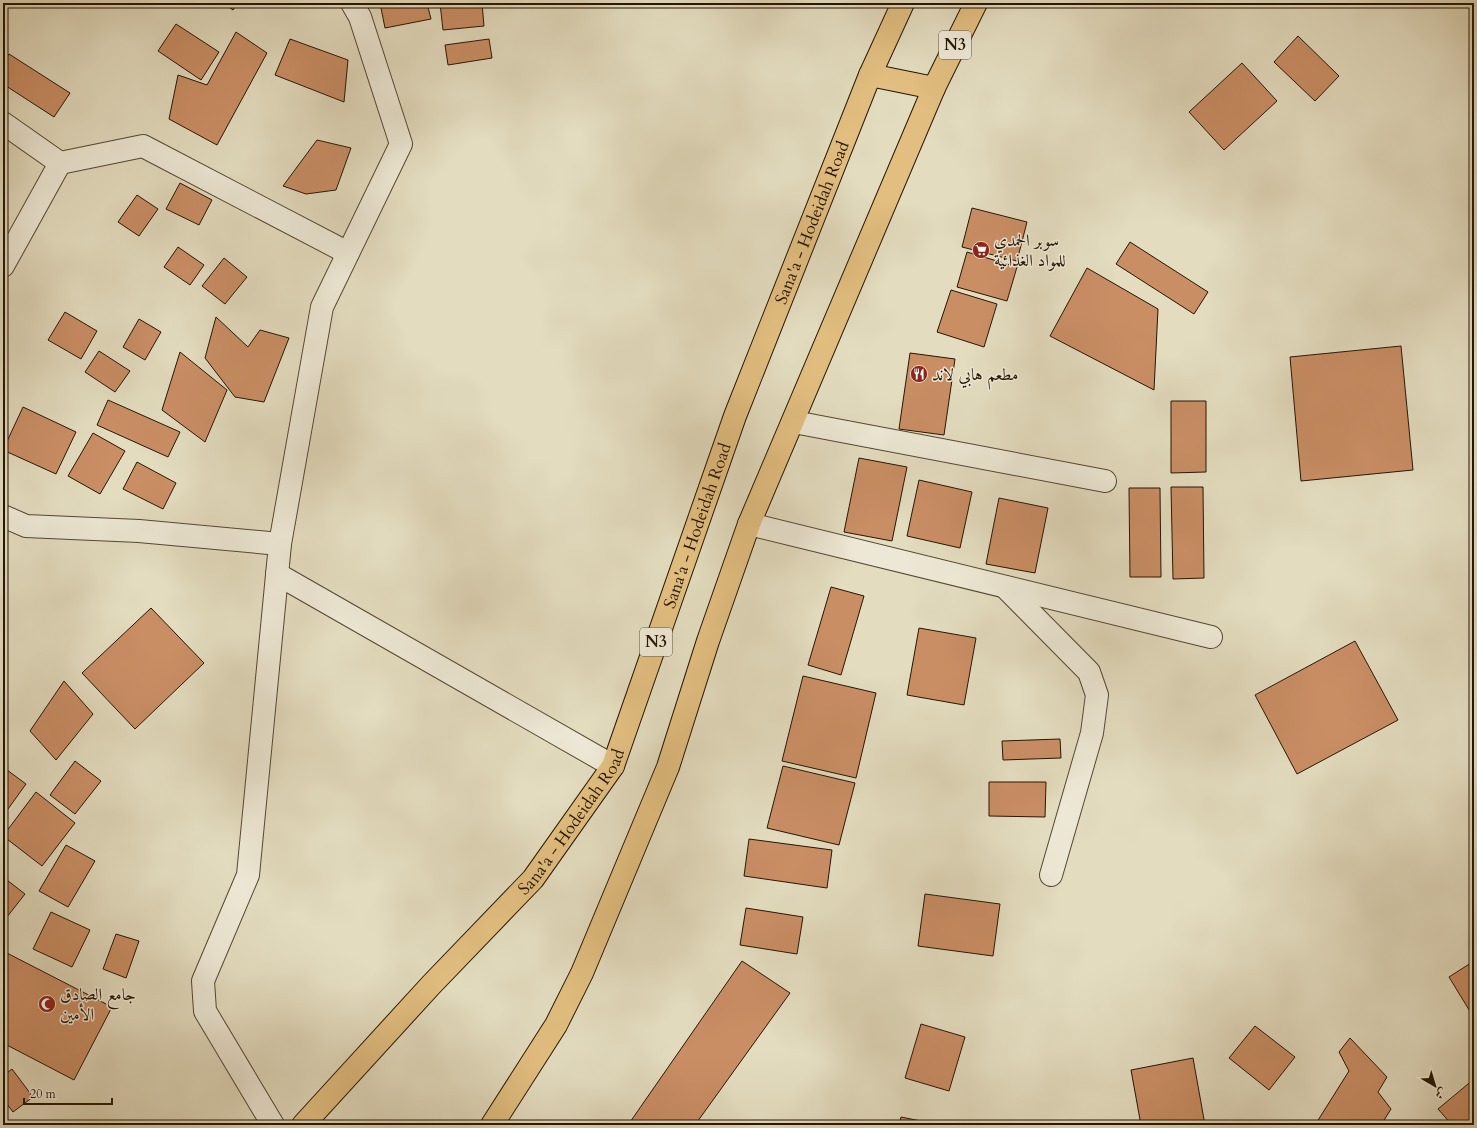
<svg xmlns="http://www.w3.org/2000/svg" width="1477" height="1128" font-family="Cardo,Amiri,serif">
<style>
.building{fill:#ca8e65;stroke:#241502}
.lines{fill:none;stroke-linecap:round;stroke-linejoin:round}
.minor-casing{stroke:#544731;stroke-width:24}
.major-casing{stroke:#241502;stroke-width:24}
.minor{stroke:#ede8d5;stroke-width:22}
.major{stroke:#e2be80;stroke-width:22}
.labels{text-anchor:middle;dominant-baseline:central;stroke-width:3;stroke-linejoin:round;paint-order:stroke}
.shield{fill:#ede8d5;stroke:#605441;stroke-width:1}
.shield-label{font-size:16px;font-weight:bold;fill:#241502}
.street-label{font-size:17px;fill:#241502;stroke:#ede8d5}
.poi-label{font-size:17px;fill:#241502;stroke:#ede8d5;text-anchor:start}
</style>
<rect width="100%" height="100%" fill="#e3dcbf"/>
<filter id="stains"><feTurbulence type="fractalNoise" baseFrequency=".005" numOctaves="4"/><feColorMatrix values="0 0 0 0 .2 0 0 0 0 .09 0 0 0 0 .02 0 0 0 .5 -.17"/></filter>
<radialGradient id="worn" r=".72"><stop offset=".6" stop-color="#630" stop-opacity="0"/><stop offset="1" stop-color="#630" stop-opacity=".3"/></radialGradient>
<g class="building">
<polygon points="223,3 238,3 233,10"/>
<polygon points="380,3 427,3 431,19 385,28"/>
<polygon points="440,3 482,3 484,26 443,30"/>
<polygon points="176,24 219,52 201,80 158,51"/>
<polygon points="236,32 267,53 217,145 169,119 178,75 207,85"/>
<polygon points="1298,36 1339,76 1315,101 1274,62"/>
<polygon points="290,39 348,60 344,102 275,75"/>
<polygon points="489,39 492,58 448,65 445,45"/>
<polygon points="9,54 70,93 54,117 3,84 3,63"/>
<polygon points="1242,63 1277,101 1224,150 1189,112"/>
<polygon points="317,140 351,148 336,190 306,194 283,186"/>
<polygon points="180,183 212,200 199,225 166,209"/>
<polygon points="137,195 158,209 139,236 118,222"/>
<polygon points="972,208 1027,222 1017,261 962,247"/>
<polygon points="1130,242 1208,292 1194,314 1116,264"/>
<polygon points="178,247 204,265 190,285 164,267"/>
<polygon points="967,252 1017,267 1007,301 957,287"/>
<polygon points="224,258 247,277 225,304 202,286"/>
<polygon points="1087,268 1158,309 1154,390 1050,336"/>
<polygon points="951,290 997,304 984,347 937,332"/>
<polygon points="65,312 97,331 81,359 48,340"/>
<polygon points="216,317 248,347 260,330 289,338 264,402 235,397 205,358"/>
<polygon points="139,319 161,332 145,360 123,347"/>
<polygon points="1401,346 1413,470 1301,481 1290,357"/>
<polygon points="99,351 130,371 115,392 85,372"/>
<polygon points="180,352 227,390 205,442 162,410"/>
<polygon points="910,353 955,359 944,435 899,429"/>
<polygon points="108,400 180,432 168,457 97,425"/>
<polygon points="1171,401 1206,401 1206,472 1171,473"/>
<polygon points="23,407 76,432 56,474 3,450"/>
<polygon points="93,433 125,451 100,494 68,476"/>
<polygon points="859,458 907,467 892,541 844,532"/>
<polygon points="137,462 176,483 163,509 123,489"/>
<polygon points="919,480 972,492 960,548 907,536"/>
<polygon points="1171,487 1203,487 1204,578 1173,579"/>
<polygon points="1129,488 1160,488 1161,577 1130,577"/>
<polygon points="999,498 1048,508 1035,573 986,564"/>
<polygon points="831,587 864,596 841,675 808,665"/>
<polygon points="151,608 204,663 135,729 82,673"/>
<polygon points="919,628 976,638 964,705 907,695"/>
<polygon points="1355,641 1398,720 1297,774 1255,695"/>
<polygon points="803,676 876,693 856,778 782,761"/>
<polygon points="64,681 93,714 56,760 30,731"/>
<polygon points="1060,739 1061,758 1003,760 1002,741"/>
<polygon points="75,761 101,781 75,814 50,795"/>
<polygon points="783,766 855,783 839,845 767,828"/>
<polygon points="3,767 26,784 3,816"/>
<polygon points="989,782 1046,782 1045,817 989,816"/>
<polygon points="36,792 75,823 42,866 3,836"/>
<polygon points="749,839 832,850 827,888 744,876"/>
<polygon points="66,845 95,861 68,907 39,891"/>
<polygon points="3,877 25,894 3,922"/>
<polygon points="925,894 1000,904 993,956 918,946"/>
<polygon points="746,908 803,917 797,954 740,945"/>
<polygon points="51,912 90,930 72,967 33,949"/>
<polygon points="116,934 139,941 126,978 103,969"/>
<polygon points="3,951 112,1007 74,1080 3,1043"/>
<polygon points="742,961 790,993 695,1125 628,1125"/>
<polygon points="1474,961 1474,1018 1449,977"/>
<polygon points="921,1024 965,1037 949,1091 905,1078"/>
<polygon points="1255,1026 1295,1057 1269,1090 1229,1058"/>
<polygon points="1350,1038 1387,1077 1378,1092 1391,1109 1381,1125 1315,1125 1349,1071 1339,1052"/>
<polygon points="1193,1058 1205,1125 1141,1125 1131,1070"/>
<polygon points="12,1069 33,1097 13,1112 3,1099 3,1076"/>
<polygon points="1474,1079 1474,1125 1452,1125 1438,1109"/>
<polygon points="901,1117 941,1125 899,1125"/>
</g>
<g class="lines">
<defs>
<g id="minor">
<polyline points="3,123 60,163 3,266"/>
<polyline points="60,163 143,146 348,253"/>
<polyline points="794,422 1105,481"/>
<polyline points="3,516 26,526 139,531 280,544 248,875 203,981 205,1011 273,1125"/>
<polyline points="749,524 1211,637"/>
<polyline points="280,544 322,307 401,144 360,17 352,3"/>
<polyline points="277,574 613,766"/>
<polyline points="1005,587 1089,672 1097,695 1092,733 1051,875"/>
</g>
<g id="major">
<polyline points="870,75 934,88"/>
<path id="s1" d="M303 1125 431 985 533 879 613 766 735 416 870 75 903 3"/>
<polyline points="492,1125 556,1025 582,973 668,767 708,641 749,524 934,88 976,3"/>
</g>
</defs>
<use href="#minor" class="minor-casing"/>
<use href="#major" class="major-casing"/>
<use href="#minor" class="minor"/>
<use href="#major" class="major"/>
</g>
<defs>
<symbol id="supermarket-disc" viewBox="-11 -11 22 22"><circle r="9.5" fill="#8f2418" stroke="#ede8d5"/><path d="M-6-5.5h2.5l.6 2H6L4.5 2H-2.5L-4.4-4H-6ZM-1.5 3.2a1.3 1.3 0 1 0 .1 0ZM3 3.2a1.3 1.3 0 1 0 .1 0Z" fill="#fff"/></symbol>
<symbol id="restaurant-disc" viewBox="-11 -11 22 22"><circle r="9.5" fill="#8f2418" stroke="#ede8d5"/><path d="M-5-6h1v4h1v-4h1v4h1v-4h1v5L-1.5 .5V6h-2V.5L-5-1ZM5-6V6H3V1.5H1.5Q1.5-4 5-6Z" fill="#fff"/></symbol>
<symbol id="mosque-disc" viewBox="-11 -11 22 22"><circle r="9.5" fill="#8f2418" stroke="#ede8d5"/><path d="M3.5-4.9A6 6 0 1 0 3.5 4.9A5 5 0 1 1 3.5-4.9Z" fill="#fff"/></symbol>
</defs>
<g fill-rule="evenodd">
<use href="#supermarket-disc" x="971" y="240" width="20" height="20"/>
<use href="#restaurant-disc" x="909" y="364" width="20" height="20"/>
<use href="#mosque-disc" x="37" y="994" width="20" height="20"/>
</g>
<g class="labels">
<g class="shield">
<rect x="939" y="31" width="32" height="28" rx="3"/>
<rect x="640" y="628" width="32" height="28" rx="3"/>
</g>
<g class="shield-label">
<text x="955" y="45">N3</text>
<text x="656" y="642">N3</text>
</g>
<g class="street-label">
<text stroke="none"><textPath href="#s1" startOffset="1054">Sana'a - Hodeidah Road</textPath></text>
<text stroke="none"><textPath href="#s1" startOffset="730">Sana'a - Hodeidah Road</textPath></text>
<text stroke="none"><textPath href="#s1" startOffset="406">Sana'a - Hodeidah Road</textPath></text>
</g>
<g class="poi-label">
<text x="994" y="240">سوبر الحمدي<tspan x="994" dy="20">للمواد الغذائية</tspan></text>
<text x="932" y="374">مطعم هابي لاند</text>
<text x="60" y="994">جامع الصادق<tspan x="60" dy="20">الأمين</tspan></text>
</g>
</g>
<rect width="1477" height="1128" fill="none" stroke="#e3dcbf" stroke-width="16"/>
<rect x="4" y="4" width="1469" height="1120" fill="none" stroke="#241502" stroke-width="2"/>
<rect x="8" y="8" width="1461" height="1112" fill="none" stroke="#241502"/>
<g transform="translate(1435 1086) rotate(142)" stroke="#ede8d5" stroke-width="3" paint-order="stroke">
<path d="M0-3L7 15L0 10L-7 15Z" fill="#241502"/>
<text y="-6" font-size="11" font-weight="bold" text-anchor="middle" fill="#241502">ش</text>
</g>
<path d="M24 1098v6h88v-6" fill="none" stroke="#241502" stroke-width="2"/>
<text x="30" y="1098" font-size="12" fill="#241502" stroke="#ede8d5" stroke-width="3" paint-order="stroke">20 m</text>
<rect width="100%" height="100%" filter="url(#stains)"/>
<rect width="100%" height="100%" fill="url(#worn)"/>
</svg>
